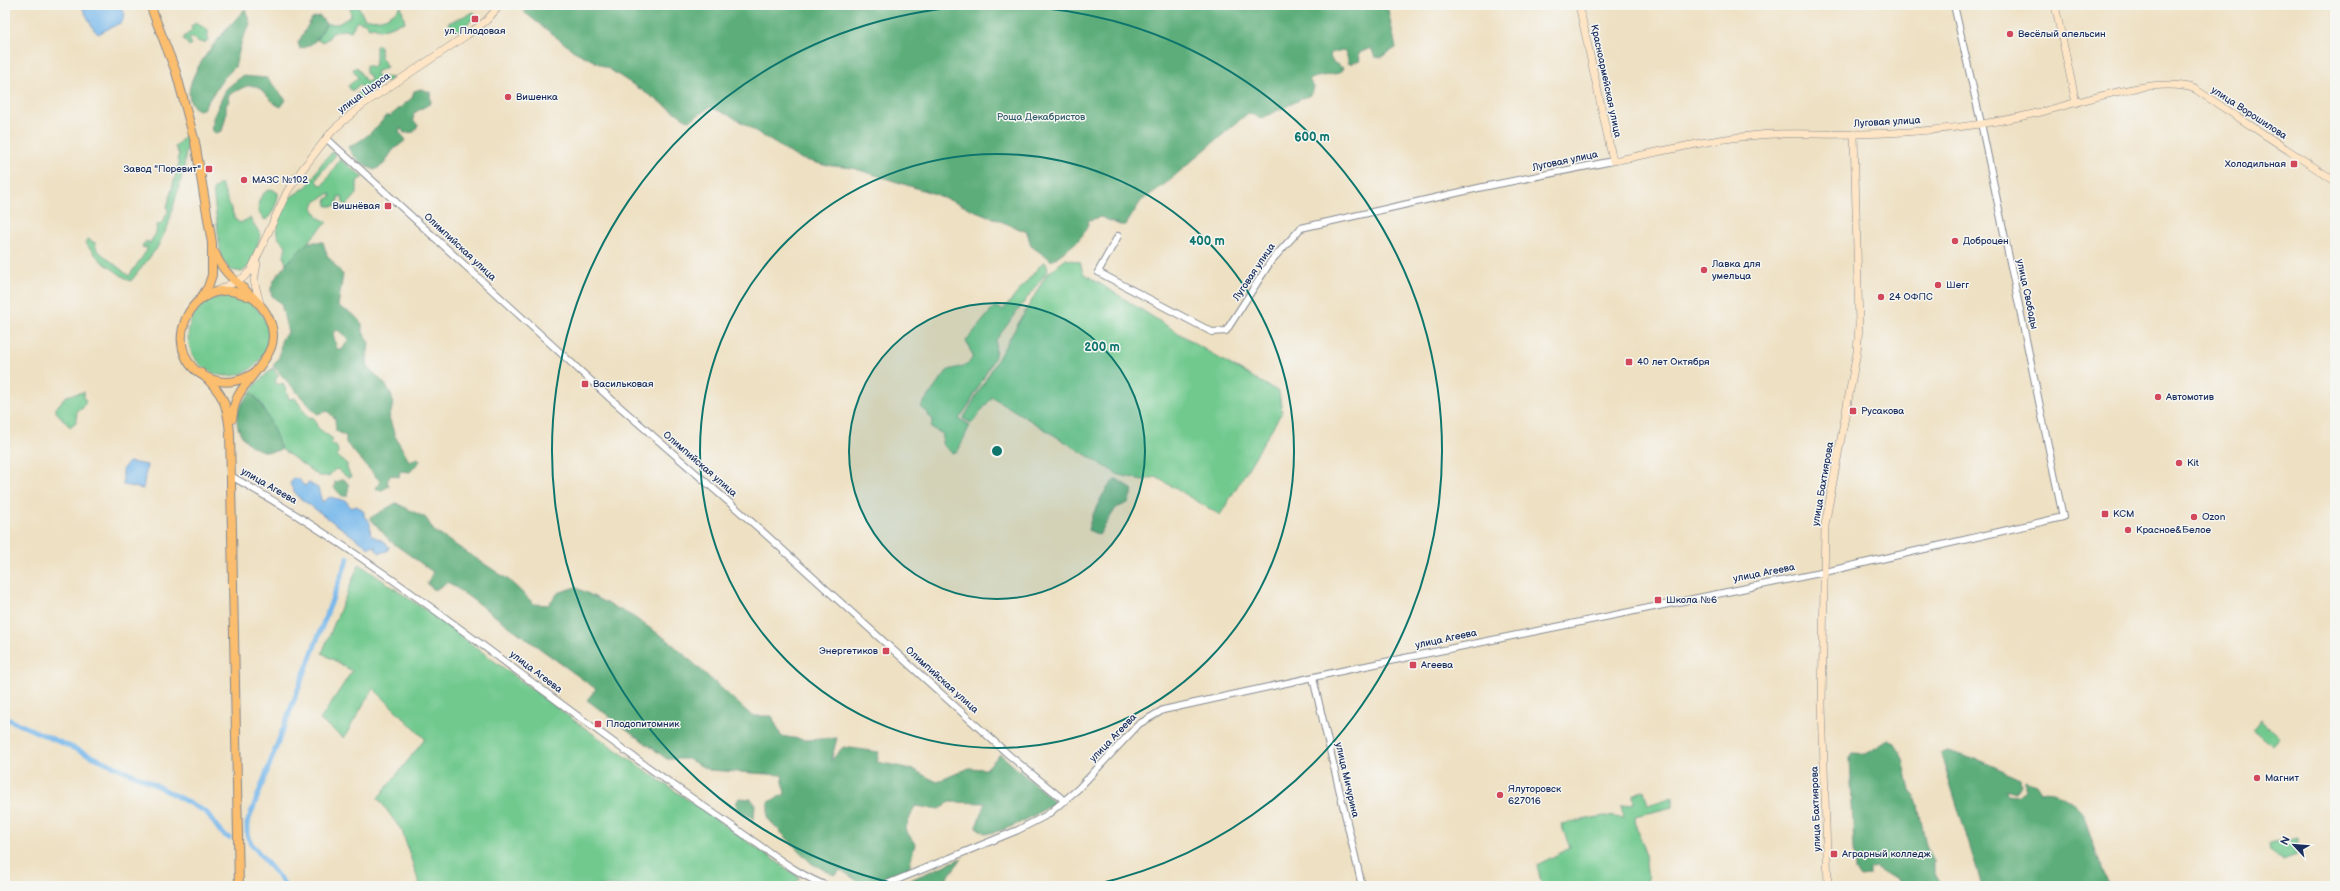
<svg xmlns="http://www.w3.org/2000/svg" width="2340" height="891" font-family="'Balsamiq Sans',sans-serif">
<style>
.green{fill:#71c98e;stroke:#467c76}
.forest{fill:#5cad79;stroke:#3c6e6c;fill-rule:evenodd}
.water{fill:#77b8eb;stroke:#4974a4}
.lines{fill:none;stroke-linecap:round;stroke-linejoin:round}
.canal{stroke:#77b8eb;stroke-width:5}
.tertiary-casing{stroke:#848890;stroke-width:8}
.secondary-casing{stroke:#848890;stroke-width:8}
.primary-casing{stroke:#848890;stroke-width:10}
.tertiary{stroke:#fff;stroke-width:6}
.secondary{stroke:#fde5c5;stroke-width:7}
.primary{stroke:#fbbd6e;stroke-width:8}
.ring{fill:none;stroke:#0f766e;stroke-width:2}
.poi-dot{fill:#d1495b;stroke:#f6f6f2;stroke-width:1.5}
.labels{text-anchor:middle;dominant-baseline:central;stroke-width:3;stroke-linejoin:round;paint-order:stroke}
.poi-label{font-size:10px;fill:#1b2f5e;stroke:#f6f6f2;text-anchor:start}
.street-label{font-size:10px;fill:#1b2f5e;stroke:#f6f6f2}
.park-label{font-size:10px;fill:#355d6c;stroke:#f6f6f2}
.centre{fill:#0f766e;stroke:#f6f6f2;stroke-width:2}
.ring-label{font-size:12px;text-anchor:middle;font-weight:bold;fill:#0f766e;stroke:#f6f6f2;stroke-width:3;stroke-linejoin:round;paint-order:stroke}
</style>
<rect width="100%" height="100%" fill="#f6f6f2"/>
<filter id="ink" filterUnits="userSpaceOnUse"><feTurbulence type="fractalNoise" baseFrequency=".025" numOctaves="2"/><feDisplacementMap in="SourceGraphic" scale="8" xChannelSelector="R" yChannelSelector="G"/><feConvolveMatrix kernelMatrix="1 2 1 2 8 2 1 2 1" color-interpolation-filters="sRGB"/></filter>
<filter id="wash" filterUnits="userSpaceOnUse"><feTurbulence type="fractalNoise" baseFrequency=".012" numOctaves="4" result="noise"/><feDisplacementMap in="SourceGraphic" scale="16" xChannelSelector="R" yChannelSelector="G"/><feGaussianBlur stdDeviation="0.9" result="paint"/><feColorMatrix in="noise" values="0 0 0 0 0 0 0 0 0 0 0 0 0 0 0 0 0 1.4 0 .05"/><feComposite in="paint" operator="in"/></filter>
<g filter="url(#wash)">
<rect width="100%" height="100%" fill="#eee0c2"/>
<g class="green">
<path d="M350 5H358L364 18C380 22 390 18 401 6L405 22 380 30 374 27 369 28 365 23 357 21 351 31 342 30 332 33 328 39 322 42 317 40 326 24H338L351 16Z"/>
<polygon points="474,12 475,17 463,28 457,31 448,23"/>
<polygon points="196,23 208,30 208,40 204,43 197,41 193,37 189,39 192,44 189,46 183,38 192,30 191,26"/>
<polygon points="380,45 381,57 387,67 376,72 376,76 393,78 388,82 380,79 363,98 343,112 341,110 345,104 356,98 356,95 364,88 359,85 352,91 348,86 358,78 353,69 357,67 366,82 370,81 371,77 366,73 366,65 373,67 376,60 376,46"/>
<polygon points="184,130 186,130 190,141 186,152 184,168 168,226 157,248 131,281 128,280 101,261 85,243 88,239 95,243 97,250 129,276 147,250 147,246 145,248 142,247 145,242 148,241 149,244 156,233 157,225 161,224 168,212 167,207 179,163 177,160 179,154 175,147 185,136"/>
<path d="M332 152 336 155 321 172 316 181 319 184 323 185 340 159 363 177 357 181V194L346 206 343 203 342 196 338 197V201L335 206H327L326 199 331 197 330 193 315 202 313 208 319 218 327 222 286 265 284 256 286 245C269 236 278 212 288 200 294 193 303 191 309 184 314 178 317 169 322 163 325 159 329 157 332 152Z"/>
<polygon points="221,183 235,219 240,223 250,218 261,235 250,265 242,272 230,270 221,257 213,190"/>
<path d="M272 189 278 193C279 200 271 218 265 220 253 211 258 192 272 189Z"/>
<polygon points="1066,259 1080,262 1083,273 1215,356 1279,392 1282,412 1220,515 1156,477 1143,480 1119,475 992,397 972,423 963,419 1047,274"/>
<path d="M1043 262 1046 263 1048 270 996 340 995 356 970 403 959 419 970 425 958 451 952 453 942 444 943 434 931 428 933 419 927 415 928 412 922 409 921 406 947 371C957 366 968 369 973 356L966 341 995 306 1003 310Z"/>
<circle cx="228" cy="336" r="40"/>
<polygon points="273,368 278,376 275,381 278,385 283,383 289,399 295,398 309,418 313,417 318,428 333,439 331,444 336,445 338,451 337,456 347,464 347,469 351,477 347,477 337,469 334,470 329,476 319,476 281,449 261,403 251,392 255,385"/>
<polygon points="84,392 84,398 86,401 82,409 77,410 76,422 70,427 56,412 56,408 66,396"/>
<polygon points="359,564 427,611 579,724 800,878 793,886 420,886 402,831 378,798 425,739 373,688 344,738 320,720 352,671 322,653"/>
<polygon points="2260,720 2280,738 2273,746 2253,729"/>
<polygon points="1644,790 1648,805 1673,797 1673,807 1635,816 1636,827 1644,847 1648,880 1630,886 1542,886 1537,865 1570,848 1561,824 1604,816 1624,818 1621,806 1634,803 1633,795"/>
<polygon points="2297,838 2299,854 2283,860 2271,852 2270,844"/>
</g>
<g class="forest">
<path d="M529 5H1387L1396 48 1381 57H1375L1371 48 1359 53 1360 61 1349 64 1346 53 1343 50 1331 53 1330 57 1333 62 1343 68 1339 73 1312 78 1309 80 1314 87 1312 94 1262 118 1248 113 1165 184 1141 201 1126 225H1120L1101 217 1089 220C1084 242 1068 247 1052 261L1031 246 1027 232 932 193 853 168 824 165 798 158 733 117 710 107 689 121 609 69 574 51 524 12Z"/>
<path d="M245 9 250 24 242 40 235 67 223 79 203 109 198 110C166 89 230 26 245 9Z"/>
<path d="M320 16 326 24C319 37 315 45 300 49L298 43 312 18Z"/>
<path d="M242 76 267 78 286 100 281 107C265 101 262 78 242 88 237 91 233 92 228 96L229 102 226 105V116L222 131 215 133 211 129 213 124V118L226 89Z"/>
<path d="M421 89 430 92 431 103 414 113 413 121 418 125 414 132 404 133 401 128 399 132 406 140 393 150 383 165 374 170C364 165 353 158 348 147 362 142 377 128 386 116H390L412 98 414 91Z"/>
<path d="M308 242H323L327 255 343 275 338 306 354 315 362 324V330L369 343 367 359 368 368C384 382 400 395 389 417L395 436 409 461 418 458 420 461 410 472 400 471 399 477 391 475 387 481 389 486 380 491 376 488 380 483 379 480 346 443V436L336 431 335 419 328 411 317 414 273 366C276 362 279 358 280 354 281 344 279 339 288 333L281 303C277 300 271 297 271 292 269 277 299 252 308 242ZM337 330 344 334 348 340 342 350 337 349 333 333Z"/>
<path d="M251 392C266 408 273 428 281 449 262 459 236 440 237 419 237 408 244 400 251 392Z"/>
<polygon points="344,479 349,485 347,496 342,496 334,488 335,482"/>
<path d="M1117 479 1133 490 1128 503 1116 508 1099 535 1088 530C1090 518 1106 483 1117 479Z"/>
<path d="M396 503 426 518 434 531 509 580 534 604 548 605 558 593 575 587 632 616 669 641 752 716H772L781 736 806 740 837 738 831 761 843 747 879 752 877 762 912 769 937 782 969 768 986 769 1000 754 1055 802C1033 817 1012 829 986 834L976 827 985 803 949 802 940 809 915 806 905 829 915 844 909 868 889 879 865 886 841 870 834 875 811 863 768 819V802L785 794 782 775 709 770 688 759H667L587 700 596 689 448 582 435 590 427 584 433 572 390 541 370 518Z"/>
<polygon points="1888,740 1895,743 1903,759 1910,790 1915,796 1918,806 1926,845 1934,861 1934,872 1942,886 1899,886 1898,881 1875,867 1869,869 1869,876 1860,877 1855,870 1850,758 1852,753 1866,754"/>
<path d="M1947 751C1958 753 1967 759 1977 759L2020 778 2021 785 2015 792 2007 789 2008 795 2017 796 2025 790V780L2036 784 2041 792C2057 788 2074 802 2083 814L2108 886H1982L1941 754Z"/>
<polygon points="739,798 751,799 755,804 754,819 737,809 736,803"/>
<polygon points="962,858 941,886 908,886 910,880"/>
</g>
<g class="water">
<polygon points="81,5 120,5 125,15 122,22 98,34 94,30"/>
<polygon points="129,462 147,465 143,489 123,485 123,468"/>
<path d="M293 478 299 479 304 486 309 483 318 488 322 502 330 497 346 501 351 508 357 506 364 512V517C373 521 369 527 371 535L385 542 389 547 387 551 380 553 376 550 375 546 369 548 297 496 290 484Z"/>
</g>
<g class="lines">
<g class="canal">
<path d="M5 718 146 780 206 812C214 820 218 833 229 838"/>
<polyline points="286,886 250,842 247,835 247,824 348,558"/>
</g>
</g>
</g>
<g filter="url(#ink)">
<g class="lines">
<defs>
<g id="tertiary">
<polyline points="326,138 612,400 762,531 1010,756 1065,801"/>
<polyline points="1118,236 1098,272 1212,332 1226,331 1271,261 1301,228 1483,187 1613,161"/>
<path d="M231 476C387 564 525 682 672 784 700 804 728 823 756 843 779 859 801 876 827 886"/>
<polyline points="1313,678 1362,886"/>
<polyline points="882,886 1018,830 1047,815 1078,789 1139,724 1163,710 1346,670 1825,572 2063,517 1981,123 1954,5"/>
</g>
<g id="secondary">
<path d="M1579 5 1613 161C1661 152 1710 139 1759 135 1791 132 1823 135 1855 134 1917 133 1981 127 2041 112 2081 102 2157 75 2195 89L2335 181"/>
<polyline points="2055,5 2076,103"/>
<polyline points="257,264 254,281 260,303"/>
<polyline points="217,291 243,278 251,270 287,192 301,171 333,130 362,105 467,35 486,21 500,5"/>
<polyline points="1828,886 1822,705 1825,525 1857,352 1859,325 1854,134"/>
</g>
<g id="primary">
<polyline points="150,5 176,72 195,142 212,243 212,275 208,287 199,301"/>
<path d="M215 253C225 280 252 290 266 313 288 350 253 368 238 396 234 403 233 411 232 419"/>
<path d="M247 296C187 268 153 362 214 380 227 384 241 381 252 374"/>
<path d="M201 373C223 393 227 403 230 432L239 886"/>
</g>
</defs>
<use href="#tertiary" class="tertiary-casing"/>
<use href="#secondary" class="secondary-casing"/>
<use href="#primary" class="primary-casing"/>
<use href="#tertiary" class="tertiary"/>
<use href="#secondary" class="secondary"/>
<use href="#primary" class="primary"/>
</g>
</g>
<circle cx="997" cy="451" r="148" fill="#0f766e" fill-opacity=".12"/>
<g class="ring">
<circle cx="997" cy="451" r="148"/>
<circle cx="997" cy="451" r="297"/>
<path d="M901 885A445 445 0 1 1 1093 885"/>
</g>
<g class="poi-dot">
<rect x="471" y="15" width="8" height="8" rx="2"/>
<circle cx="2010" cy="34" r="4"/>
<circle cx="508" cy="97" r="4"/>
<rect x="2290" y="160" width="8" height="8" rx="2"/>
<rect x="205" y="165" width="8" height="8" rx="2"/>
<circle cx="244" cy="180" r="4"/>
<rect x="384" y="202" width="8" height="8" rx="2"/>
<circle cx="1955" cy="241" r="4"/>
<circle cx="1704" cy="270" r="4"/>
<circle cx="1938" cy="285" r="4"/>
<circle cx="1881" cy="297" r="4"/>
<rect x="1625" y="358" width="8" height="8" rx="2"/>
<rect x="581" y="380" width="8" height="8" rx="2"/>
<circle cx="2158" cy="397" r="4"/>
<rect x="1849" y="407" width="8" height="8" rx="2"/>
<circle cx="2179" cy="463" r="4"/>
<rect x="2101" y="510" width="8" height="8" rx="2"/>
<circle cx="2194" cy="517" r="4"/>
<circle cx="2128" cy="530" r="4"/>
<rect x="1654" y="596" width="8" height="8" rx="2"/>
<rect x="882" y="647" width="8" height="8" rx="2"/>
<rect x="1409" y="661" width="8" height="8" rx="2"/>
<rect x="594" y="720" width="8" height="8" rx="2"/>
<circle cx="2257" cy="778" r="4"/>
<circle cx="1500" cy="795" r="4"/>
<rect x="1830" y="850" width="8" height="8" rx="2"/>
</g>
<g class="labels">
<g class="poi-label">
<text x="475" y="31" text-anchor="middle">ул. Плодовая</text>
<text x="2018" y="34">Весёлый апельсин</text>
<text x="516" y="97">Вишенка</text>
<text x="2286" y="164" text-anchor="end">Холодильная</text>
<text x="201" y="169" text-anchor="end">Завод "Поревит"</text>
<text x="252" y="180">МАЗС №102</text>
<text x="380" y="206" text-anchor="end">Вишнёвая</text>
<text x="1963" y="241">Доброцен</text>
<text x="1712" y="264">Лавка для<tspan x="1712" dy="12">умельца</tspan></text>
<text x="1946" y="285">Шегг</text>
<text x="1889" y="297">24 ОФПС</text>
<text x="1637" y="362">40 лет Октября</text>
<text x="593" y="384">Васильковая</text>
<text x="2166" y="397">Автомотив</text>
<text x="1861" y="411">Русакова</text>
<text x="2187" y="463">Kit</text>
<text x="2113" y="514">КСМ</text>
<text x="2202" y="517">Ozon</text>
<text x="2136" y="530">Красное&amp;Белое</text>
<text x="1666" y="600">Школа №6</text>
<text x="878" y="651" text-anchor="end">Энергетиков</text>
<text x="1421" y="665">Агеева</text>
<text x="606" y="724">Плодопитомник</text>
<text x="2265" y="778">Магнит</text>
<text x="1508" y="789">Ялуторовск<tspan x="1508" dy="12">627016</tspan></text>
<text x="1842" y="854">Аграрный колледж</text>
</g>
<g class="street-label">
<text transform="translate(1606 81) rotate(78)">Красноармейская улица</text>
<text transform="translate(364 93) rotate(-36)">улица Щорса</text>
<text transform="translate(2249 113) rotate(33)">улица Ворошилова</text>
<text transform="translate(1887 122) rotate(-3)">Луговая улица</text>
<text transform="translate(1565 161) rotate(-12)">Луговая улица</text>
<text transform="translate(460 247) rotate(43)">Олимпийская улица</text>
<text transform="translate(1254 272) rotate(-56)">Луговая улица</text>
<text transform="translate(2027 294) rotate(78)">улица Свободы</text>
<text transform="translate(700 464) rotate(41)">Олимпийская улица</text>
<text transform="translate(1823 484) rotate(-80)">улица Бахтиярова</text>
<text transform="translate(269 486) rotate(30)">улица Агеева</text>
<text transform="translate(1764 573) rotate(-11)">улица Агеева</text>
<text transform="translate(1446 639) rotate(-12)">улица Агеева</text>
<text transform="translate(536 672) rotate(37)">улица Агеева</text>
<text transform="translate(942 680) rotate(42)">Олимпийская улица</text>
<text transform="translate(1113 738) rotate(-46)">улица Агеева</text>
<text transform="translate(1347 780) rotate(77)">улица Мичурина</text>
<text transform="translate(1816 809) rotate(-92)">улица Бахтиярова</text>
</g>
<g class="park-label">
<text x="1041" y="117">Роща Декабристов</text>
</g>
</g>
<circle cx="997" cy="451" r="6" class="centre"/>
<g class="ring-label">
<text x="1312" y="141">600 m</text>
<text x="1207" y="245">400 m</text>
<text x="1102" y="351">200 m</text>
</g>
<rect width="2340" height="891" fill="none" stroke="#f6f6f2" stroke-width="20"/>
<g transform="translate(2294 845) rotate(296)" stroke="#f6f6f2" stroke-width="3" paint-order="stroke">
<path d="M0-3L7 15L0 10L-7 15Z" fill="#1b2f5e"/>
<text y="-6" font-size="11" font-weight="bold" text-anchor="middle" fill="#1b2f5e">N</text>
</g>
</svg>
